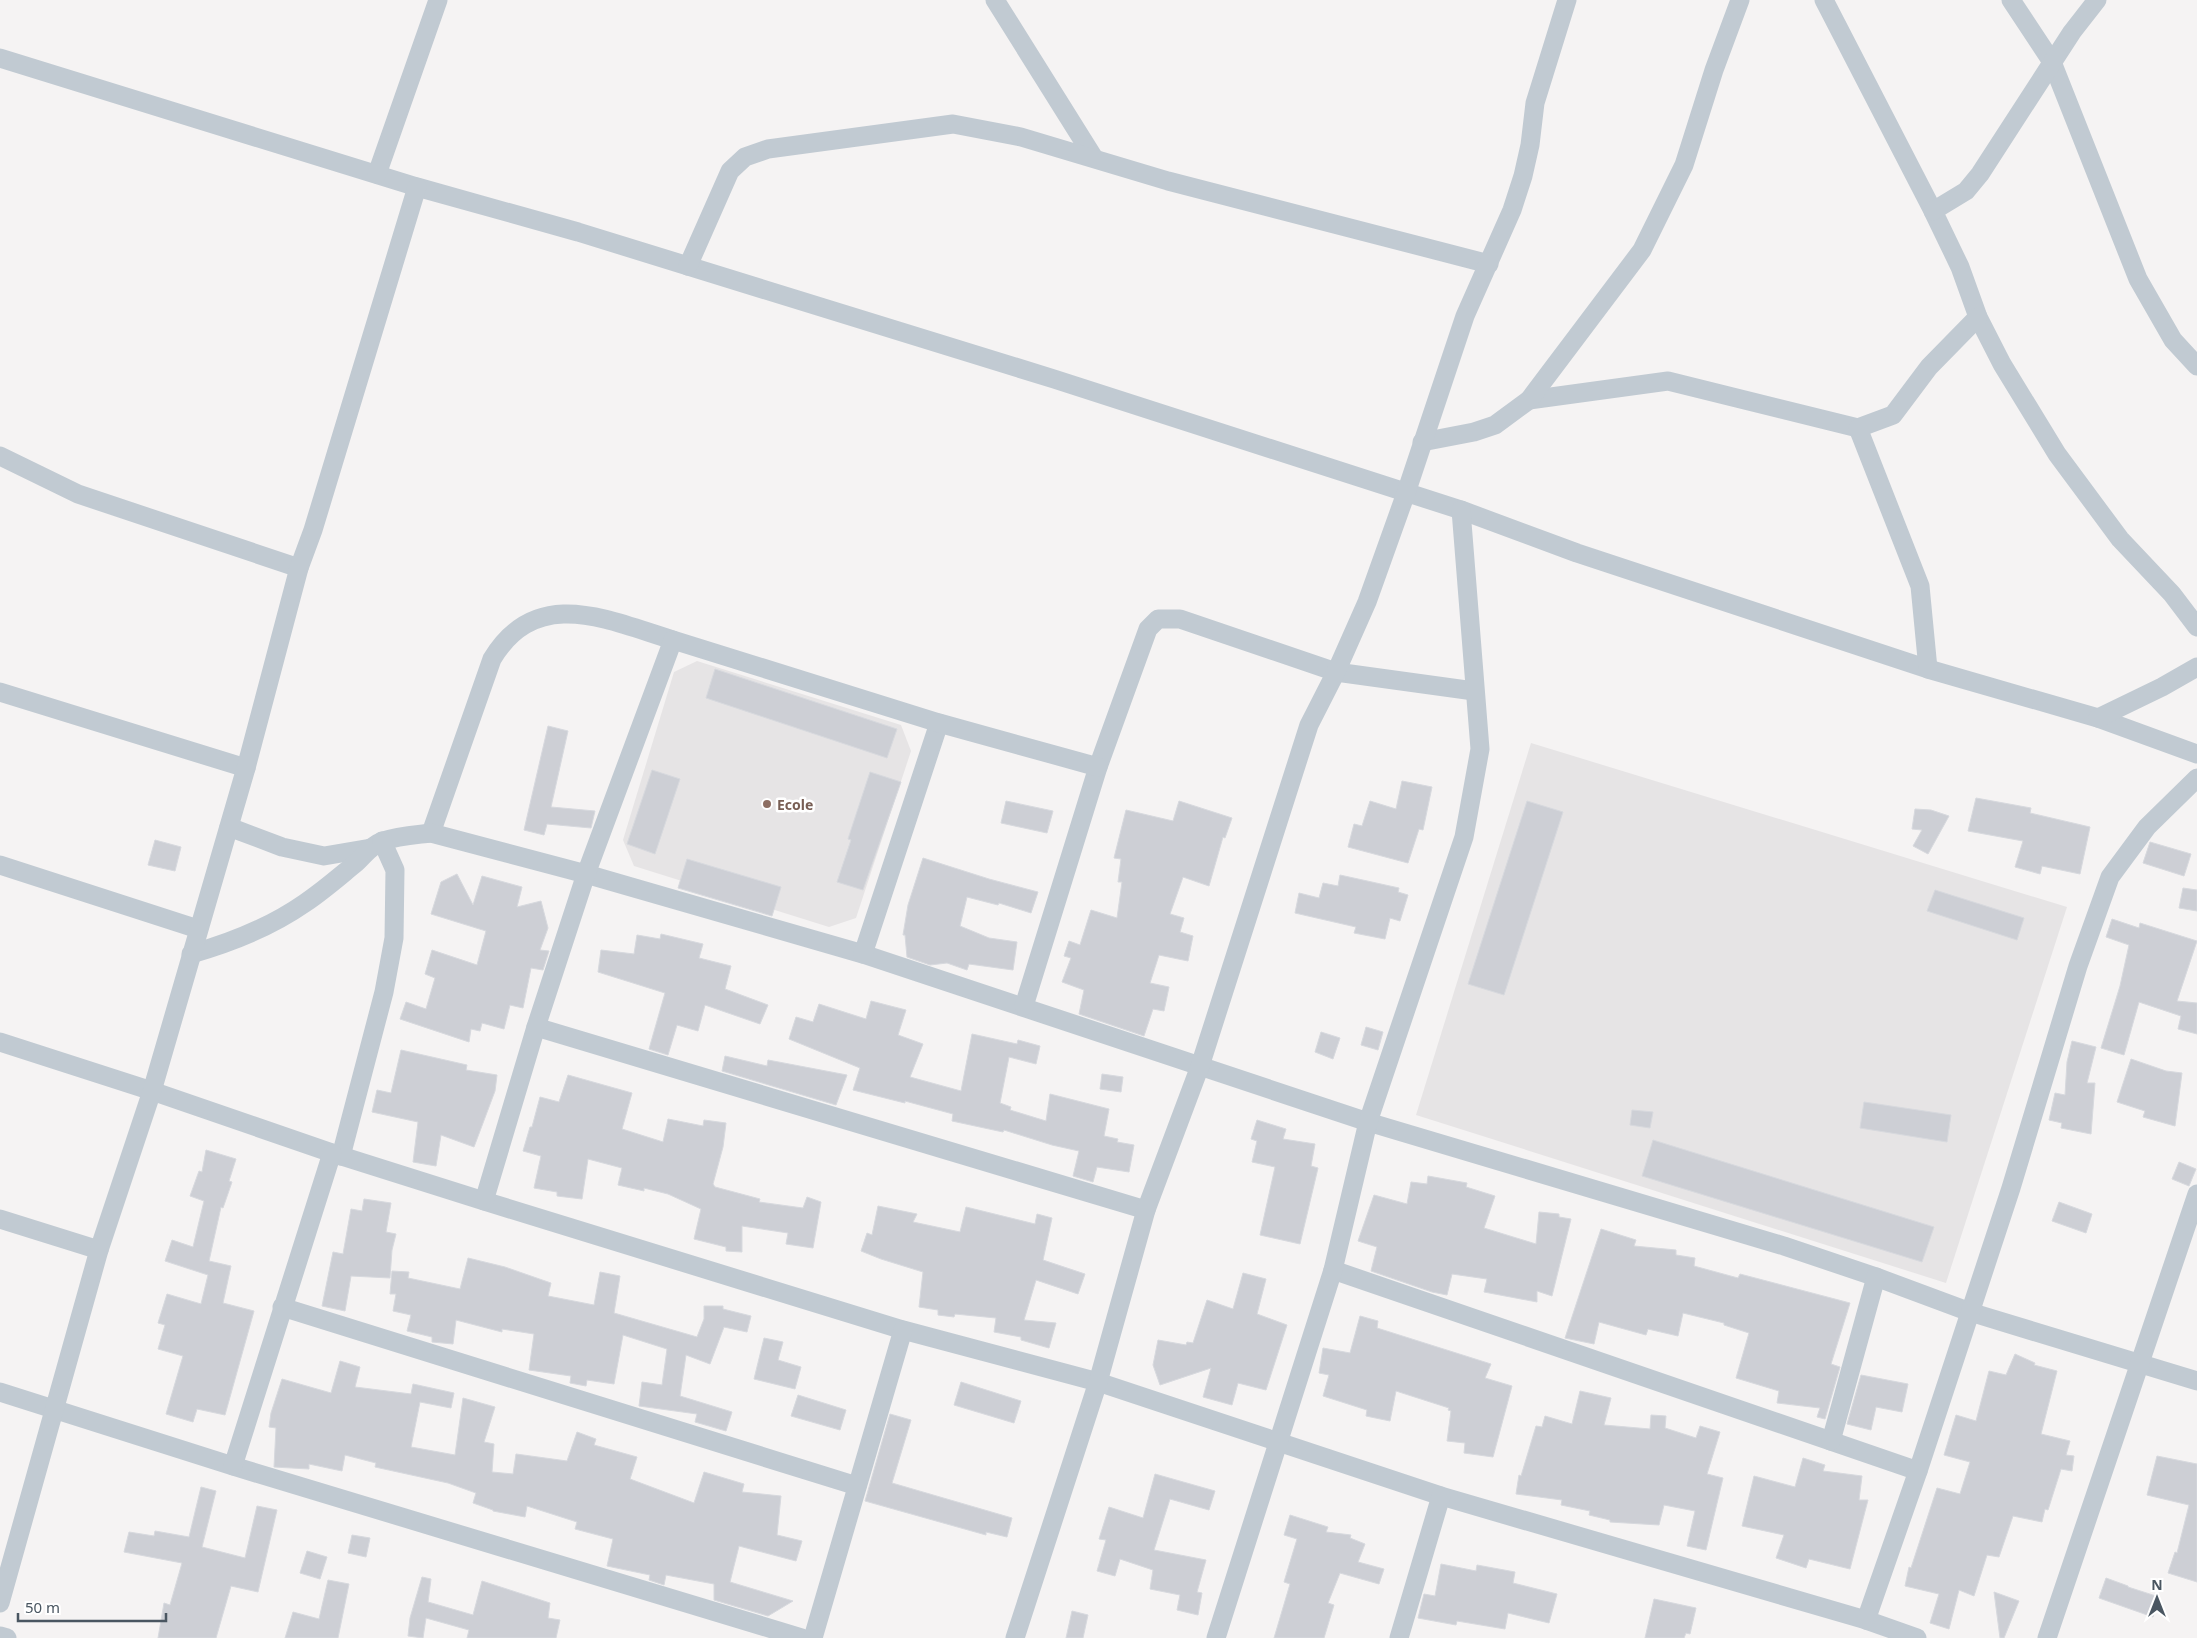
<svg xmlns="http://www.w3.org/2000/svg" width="2197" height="1638" font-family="'Noto Sans',sans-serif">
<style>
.education{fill:#e6e4e5}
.building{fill:#cdcfd5;stroke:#d7d9de}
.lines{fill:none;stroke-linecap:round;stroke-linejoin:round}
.street{stroke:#c1cad2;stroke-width:19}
.education-dot{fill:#8d6e63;stroke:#fff;stroke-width:2}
.labels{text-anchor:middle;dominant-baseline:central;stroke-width:5;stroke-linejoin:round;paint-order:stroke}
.education-label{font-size:14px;font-weight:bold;fill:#785e54;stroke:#fff;text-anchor:start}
</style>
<rect width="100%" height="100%" fill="#f5f3f3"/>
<g class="education">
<polygon points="697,661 901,725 911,751 856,918 829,927 634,866 623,840 674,672"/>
<polygon points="1531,743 2067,907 1946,1283 1416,1115"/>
</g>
<g class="building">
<polygon points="715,669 897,729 887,758 706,698"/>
<polygon points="548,726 568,731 551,807 595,811 591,828 547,824 544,835 524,830"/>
<polygon points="652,770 680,779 655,854 627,844"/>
<polygon points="870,772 901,782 863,890 837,882 851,840 848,839"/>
<polygon points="1402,781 1432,787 1423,830 1419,829 1408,863 1348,847 1354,824 1362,826 1370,801 1396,809"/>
<polygon points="1976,798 2031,808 2030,813 2090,827 2080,874 2042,866 2040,874 2015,867 2023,841 1968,831"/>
<polygon points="1006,801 1053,811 1047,833 1001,823"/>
<polygon points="1179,801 1232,818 1225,838 1223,837 1209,886 1183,877 1170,914 1184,918 1180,932 1193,936 1188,961 1159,955 1150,983 1169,987 1164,1011 1153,1009 1144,1036 1079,1014 1084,990 1062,982 1071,958 1064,956 1069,941 1080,945 1091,910 1117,918 1122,882 1118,882 1121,859 1114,858 1126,810 1173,821"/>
<polygon points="1527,801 1563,812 1504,995 1468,984"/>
<polygon points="1915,809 1931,810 1949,816 1928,854 1913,846 1922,830 1912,829"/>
<polygon points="155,840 181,847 175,871 148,865"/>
<polygon points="2150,842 2191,854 2184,876 2143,863"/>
<polygon points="923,858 989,879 1038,892 1031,913 999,903 998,905 967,897 960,926 989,938 1017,942 1013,970 969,964 967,970 947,963 930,965 907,957 905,935 903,935 908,905"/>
<polygon points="687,859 781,887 772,916 678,888"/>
<polygon points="457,874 473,905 482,876 522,887 517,907 541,901 548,928 540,950 549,951 543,970 531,968 523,1008 510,1005 504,1029 482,1023 480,1031 471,1029 469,1042 400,1019 406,1002 426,1009 435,978 425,974 432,950 477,965 486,931 431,914 441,882"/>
<polygon points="1340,875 1399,888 1398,892 1408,895 1400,921 1390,918 1385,939 1354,933 1356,927 1295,913 1299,893 1319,898 1323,883 1338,886"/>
<polygon points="2183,888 2197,890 2197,911 2179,908"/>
<polygon points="1935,890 2024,918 2017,940 1927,911"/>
<polygon points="2112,919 2139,928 2140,923 2197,941 2177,1001 2197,1003 2197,1034 2178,1029 2181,1016 2139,1002 2124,1055 2101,1048 2120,986 2129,945 2106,937"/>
<polygon points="661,934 703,944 699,958 731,966 725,989 768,1005 760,1024 705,1005 698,1031 677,1025 668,1055 649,1049 665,993 598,972 601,950 634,954 637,935 660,939"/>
<polygon points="871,1001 906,1010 898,1035 923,1044 910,1077 961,1091 972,1034 1017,1044 1018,1040 1040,1046 1036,1064 1009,1057 1000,1103 1011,1107 1010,1110 1046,1121 1050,1094 1109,1109 1104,1136 1118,1139 1117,1142 1134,1145 1129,1172 1097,1167 1093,1182 1073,1176 1079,1151 1052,1145 1004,1130 1003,1132 952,1121 953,1114 905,1101 905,1103 853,1090 860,1068 789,1039 796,1017 813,1022 819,1004 866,1019"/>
<polygon points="1366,1027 1383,1032 1378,1050 1361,1045"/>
<polygon points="1321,1032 1340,1038 1333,1059 1315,1052"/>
<polygon points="2072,1041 2096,1047 2087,1083 2095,1083 2091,1134 2061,1128 2062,1123 2049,1120 2055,1093 2065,1095 2067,1062"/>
<polygon points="401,1050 467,1065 466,1070 497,1075 495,1091 474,1147 441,1135 436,1166 413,1162 418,1122 372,1112 377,1090 391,1093"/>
<polygon points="725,1056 767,1066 768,1060 847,1075 836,1105 722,1071"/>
<polygon points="2131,1059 2166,1071 2182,1073 2175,1126 2143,1117 2145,1111 2117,1102"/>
<polygon points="1102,1074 1123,1077 1121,1092 1100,1089"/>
<polygon points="568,1075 632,1093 622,1129 663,1142 668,1119 703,1126 704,1120 726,1123 723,1147 713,1184 715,1187 760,1199 759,1202 803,1208 807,1197 821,1202 813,1248 786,1244 788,1233 742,1226 742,1252 726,1251 726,1247 694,1239 701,1209 668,1194 644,1188 644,1191 618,1185 622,1168 588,1159 582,1199 557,1196 557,1192 534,1188 541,1156 523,1151 530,1127 532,1127 540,1097 559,1102"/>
<polygon points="1864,1102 1951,1115 1947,1142 1860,1128"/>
<polygon points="1632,1110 1653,1112 1650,1128 1630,1125"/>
<polygon points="1257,1120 1286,1129 1283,1139 1315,1144 1311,1166 1318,1168 1300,1244 1260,1235 1275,1167 1252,1162 1257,1141 1251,1139"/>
<polygon points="1653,1140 1934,1227 1922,1262 1642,1176"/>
<polygon points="206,1150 236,1159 229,1181 232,1182 223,1208 221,1207 209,1261 231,1266 223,1303 254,1311 225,1415 197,1409 193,1422 166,1414 183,1356 158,1349 165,1325 158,1323 167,1294 201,1304 208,1275 165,1261 172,1240 193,1247 204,1201 190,1196 199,1171 202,1172"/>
<polygon points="2179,1162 2196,1169 2189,1186 2172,1179"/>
<polygon points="1428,1176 1467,1183 1466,1187 1495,1196 1484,1228 1536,1244 1539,1212 1559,1214 1559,1217 1571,1219 1552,1296 1537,1291 1537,1302 1484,1292 1487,1279 1452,1274 1447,1295 1432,1292 1371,1271 1377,1247 1358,1241 1374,1195 1407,1204 1411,1182 1427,1184"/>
<polygon points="364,1199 391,1203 386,1232 396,1234 392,1250 390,1278 351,1276 345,1311 322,1306 333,1252 343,1254 351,1209 362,1211"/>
<polygon points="2059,1202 2092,1214 2086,1233 2052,1221"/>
<polygon points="878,1206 917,1214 913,1222 960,1232 966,1207 1035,1224 1037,1214 1052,1218 1043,1260 1085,1274 1078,1294 1036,1280 1024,1320 1056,1323 1049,1348 1021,1340 1021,1337 994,1332 996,1318 955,1314 954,1317 938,1315 938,1310 919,1307 923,1272 881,1259 861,1251 867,1233 872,1235"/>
<polygon points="1601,1229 1636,1240 1634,1246 1676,1250 1676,1255 1695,1258 1694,1266 1738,1278 1740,1274 1850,1303 1831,1364 1840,1367 1825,1419 1817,1417 1820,1408 1777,1403 1779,1391 1736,1378 1749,1333 1724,1325 1724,1323 1683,1313 1678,1336 1648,1329 1646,1335 1599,1322 1594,1344 1565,1338"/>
<polygon points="468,1258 505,1267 551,1283 548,1296 594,1305 600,1272 620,1276 614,1313 697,1337 704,1319 704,1306 723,1306 723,1309 751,1316 747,1332 724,1327 710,1364 686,1355 680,1396 732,1412 726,1431 695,1422 697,1414 639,1406 642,1382 662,1385 667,1349 623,1335 614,1384 587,1380 586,1386 570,1383 571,1376 529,1370 534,1334 502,1329 502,1332 456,1320 453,1344 432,1342 432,1337 407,1331 411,1315 393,1311 396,1294 390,1294 392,1271 409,1272 408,1278 460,1289"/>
<polygon points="1243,1273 1266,1279 1257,1314 1287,1325 1266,1390 1238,1383 1232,1405 1203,1397 1211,1368 1160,1385 1153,1365 1158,1340 1186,1345 1187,1342 1193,1343 1207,1300 1233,1309"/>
<polygon points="1360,1316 1378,1321 1377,1328 1491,1364 1485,1378 1512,1386 1493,1457 1464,1453 1465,1443 1447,1441 1451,1411 1448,1410 1449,1408 1396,1391 1390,1421 1366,1416 1367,1410 1323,1396 1329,1375 1319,1373 1323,1348 1350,1353"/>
<polygon points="764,1338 783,1342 778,1360 801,1367 795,1389 754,1379"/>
<polygon points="2015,1354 2035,1363 2034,1365 2057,1371 2041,1434 2070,1441 2066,1455 2074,1456 2072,1471 2061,1469 2048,1510 2045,1509 2042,1522 2013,1516 1999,1557 1987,1555 1974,1596 1959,1590 1949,1629 1930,1623 1939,1594 1905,1586 1909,1567 1911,1568 1937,1488 1960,1494 1970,1462 1944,1455 1956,1415 1976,1421 1989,1371 2006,1375"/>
<polygon points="340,1361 360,1367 355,1387 411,1394 413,1384 454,1393 451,1408 420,1402 411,1447 455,1455 463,1398 495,1407 484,1442 494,1444 492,1472 513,1474 516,1454 567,1461 577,1432 596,1439 594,1445 637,1457 630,1479 694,1503 704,1472 744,1484 742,1492 781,1496 777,1535 802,1541 796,1561 739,1546 730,1582 793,1601 768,1616 714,1600 714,1584 666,1575 664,1585 649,1580 650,1575 607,1566 613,1539 575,1529 577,1522 527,1506 525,1517 493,1511 493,1510 473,1503 476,1493 448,1483 375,1467 376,1463 345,1455 342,1471 309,1464 309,1469 274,1467 276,1428 269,1427 271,1413 282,1379 331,1393"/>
<polygon points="1861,1375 1908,1384 1902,1412 1876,1407 1871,1430 1847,1424"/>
<polygon points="961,1382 1021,1401 1014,1423 954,1405"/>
<polygon points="1580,1391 1611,1398 1604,1425 1650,1429 1651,1415 1666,1416 1665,1428 1696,1438 1700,1426 1720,1432 1707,1474 1723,1478 1706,1550 1687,1546 1695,1511 1664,1505 1659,1525 1610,1522 1610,1520 1589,1515 1590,1511 1561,1505 1562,1500 1516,1494 1519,1475 1521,1476 1536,1426 1542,1427 1545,1416 1572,1424"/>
<polygon points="798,1395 846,1410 840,1430 791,1416"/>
<polygon points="890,1414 911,1420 892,1483 1012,1518 1007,1537 986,1532 986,1535 865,1501"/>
<polygon points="2157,1456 2197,1464 2197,1582 2168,1573 2175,1552 2177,1553 2189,1505 2147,1495"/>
<polygon points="1803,1458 1825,1465 1823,1471 1862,1476 1859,1500 1868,1500 1850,1569 1809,1559 1806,1568 1776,1558 1784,1535 1742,1526 1754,1476 1795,1487"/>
<polygon points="1155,1474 1215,1491 1209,1510 1170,1499 1154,1550 1206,1560 1197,1592 1202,1593 1198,1615 1177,1610 1180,1595 1150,1589 1153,1570 1120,1559 1115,1576 1097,1571 1106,1540 1099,1539 1109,1507 1143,1518"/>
<polygon points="201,1487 216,1491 202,1547 245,1558 257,1506 277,1510 258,1592 231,1586 216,1638 158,1638 164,1603 170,1605 182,1563 124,1552 129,1532 154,1536 155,1531 189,1537"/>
<polygon points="1290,1515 1328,1527 1326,1532 1351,1535 1350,1538 1365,1544 1358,1562 1384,1569 1379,1584 1340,1573 1328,1603 1334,1605 1324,1638 1274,1638 1290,1584 1284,1582 1297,1539 1284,1535"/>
<polygon points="352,1535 370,1538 366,1557 348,1553"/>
<polygon points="307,1551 327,1557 320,1579 300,1573"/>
<polygon points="1441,1564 1476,1571 1477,1565 1515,1572 1513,1583 1557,1594 1549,1623 1508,1613 1505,1629 1457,1621 1456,1625 1418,1618 1424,1594 1435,1596"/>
<polygon points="422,1577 431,1579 428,1602 473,1615 482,1581 550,1603 548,1618 560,1620 556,1638 467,1638 469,1630 426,1618 423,1638 408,1636 410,1618"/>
<polygon points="2106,1578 2128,1586 2128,1587 2159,1597 2153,1617 2099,1598"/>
<polygon points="328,1580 349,1584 338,1638 285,1638 293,1612 319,1619"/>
<polygon points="1994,1592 2019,1601 2004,1638 2000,1638"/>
<polygon points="1654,1599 1696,1608 1690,1634 1686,1633 1684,1638 1645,1638"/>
<polygon points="1072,1611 1088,1615 1083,1638 1066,1638"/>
</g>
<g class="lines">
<g class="street">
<polyline points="995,0 1094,158"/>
<polyline points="1824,0 1933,211 1960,267 1978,317 2002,364 2057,454 2120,539 2172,594 2197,627"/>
<polyline points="2011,0 2052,62 2138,279 2173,340 2197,366"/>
<polyline points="0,58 417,187 578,232 1054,379 1461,510 1577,553 1928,669 2098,718 2197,754"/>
<polyline points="377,174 438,0"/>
<polyline points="1933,211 1966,191 1980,174 2072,32 2097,0"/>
<polyline points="688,266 730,171 745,157 768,149 953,124 1021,137 1168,181 1489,264"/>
<polyline points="1529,400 1668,381 1858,428"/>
<polyline points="1422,442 1474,432 1495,425 1529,400 1642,250 1684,165 1714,70 1740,0"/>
<polyline points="0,456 78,494 299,568"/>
<polyline points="1928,669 1920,586 1858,428 1893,415 1929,367 1978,317"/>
<polyline points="0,692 246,768"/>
<polyline points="2098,718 2162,687 2197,667"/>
<polyline points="229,827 282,847 324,856 371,848"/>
<path d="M431 833 492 659C537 585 607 620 673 640"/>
<polyline points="0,865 198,929"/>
<path d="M191 954C230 943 272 926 305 903 323 891 340 876 356 863 365 855 371 845 383 841 398 836 415 835 431 833L586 874 863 954 1368 1122 1784 1246 1876 1277 1970 1312 2197 1381"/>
<polyline points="863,954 939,723"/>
<polyline points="1024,1006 1098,767 1148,629 1158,619 1180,619 1336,672 1474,691"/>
<polyline points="536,1027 1146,1210"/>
<polyline points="0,1042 152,1091 332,1153 484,1201 903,1330 1098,1382 1441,1496 1866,1620 1917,1638"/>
<polyline points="341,1156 384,992 394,938 395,870 382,841"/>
<polyline points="484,1201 536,1027 586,874 673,640 939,723 1098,767"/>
<polyline points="0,1219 99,1250"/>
<polyline points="1333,1270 1918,1471"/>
<polyline points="282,1307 857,1486"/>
<polyline points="0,1392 233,1466 802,1638"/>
<polyline points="1831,1441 1876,1277"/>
<polyline points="233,1466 332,1153"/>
<polyline points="0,1603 99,1250 152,1091 246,768 299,568 313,530 417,187"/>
<polyline points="1866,1620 1918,1471 2011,1188 2078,966 2110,877 2147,827 2197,778"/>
<polyline points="0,1636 7,1638"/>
<polyline points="813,1638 903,1330"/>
<polyline points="1015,1638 1098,1382 1146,1210 1200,1066 1309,725 1336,672 1367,602 1406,493 1465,316 1512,210 1523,176 1530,145 1535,103 1567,0"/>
<polyline points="1216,1638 1333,1270 1368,1122 1464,837 1480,749 1461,510"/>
<polyline points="1399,1638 1441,1496"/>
<polyline points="2047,1638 2197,1194"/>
</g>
</g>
<circle class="education-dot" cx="767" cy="804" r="5"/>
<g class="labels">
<g class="education-label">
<text x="777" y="804">Ecole</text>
</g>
</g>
<g transform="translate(2157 1598)" stroke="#ffffff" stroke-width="4" paint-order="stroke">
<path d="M0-4L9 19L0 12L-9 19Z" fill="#4a5661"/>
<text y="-8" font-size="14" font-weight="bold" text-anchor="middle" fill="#4a5661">N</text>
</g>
<path d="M18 1613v8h148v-8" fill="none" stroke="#4a5661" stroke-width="2.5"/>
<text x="25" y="1613" font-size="15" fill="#4a5661" stroke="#ffffff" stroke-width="4" paint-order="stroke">50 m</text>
</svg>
